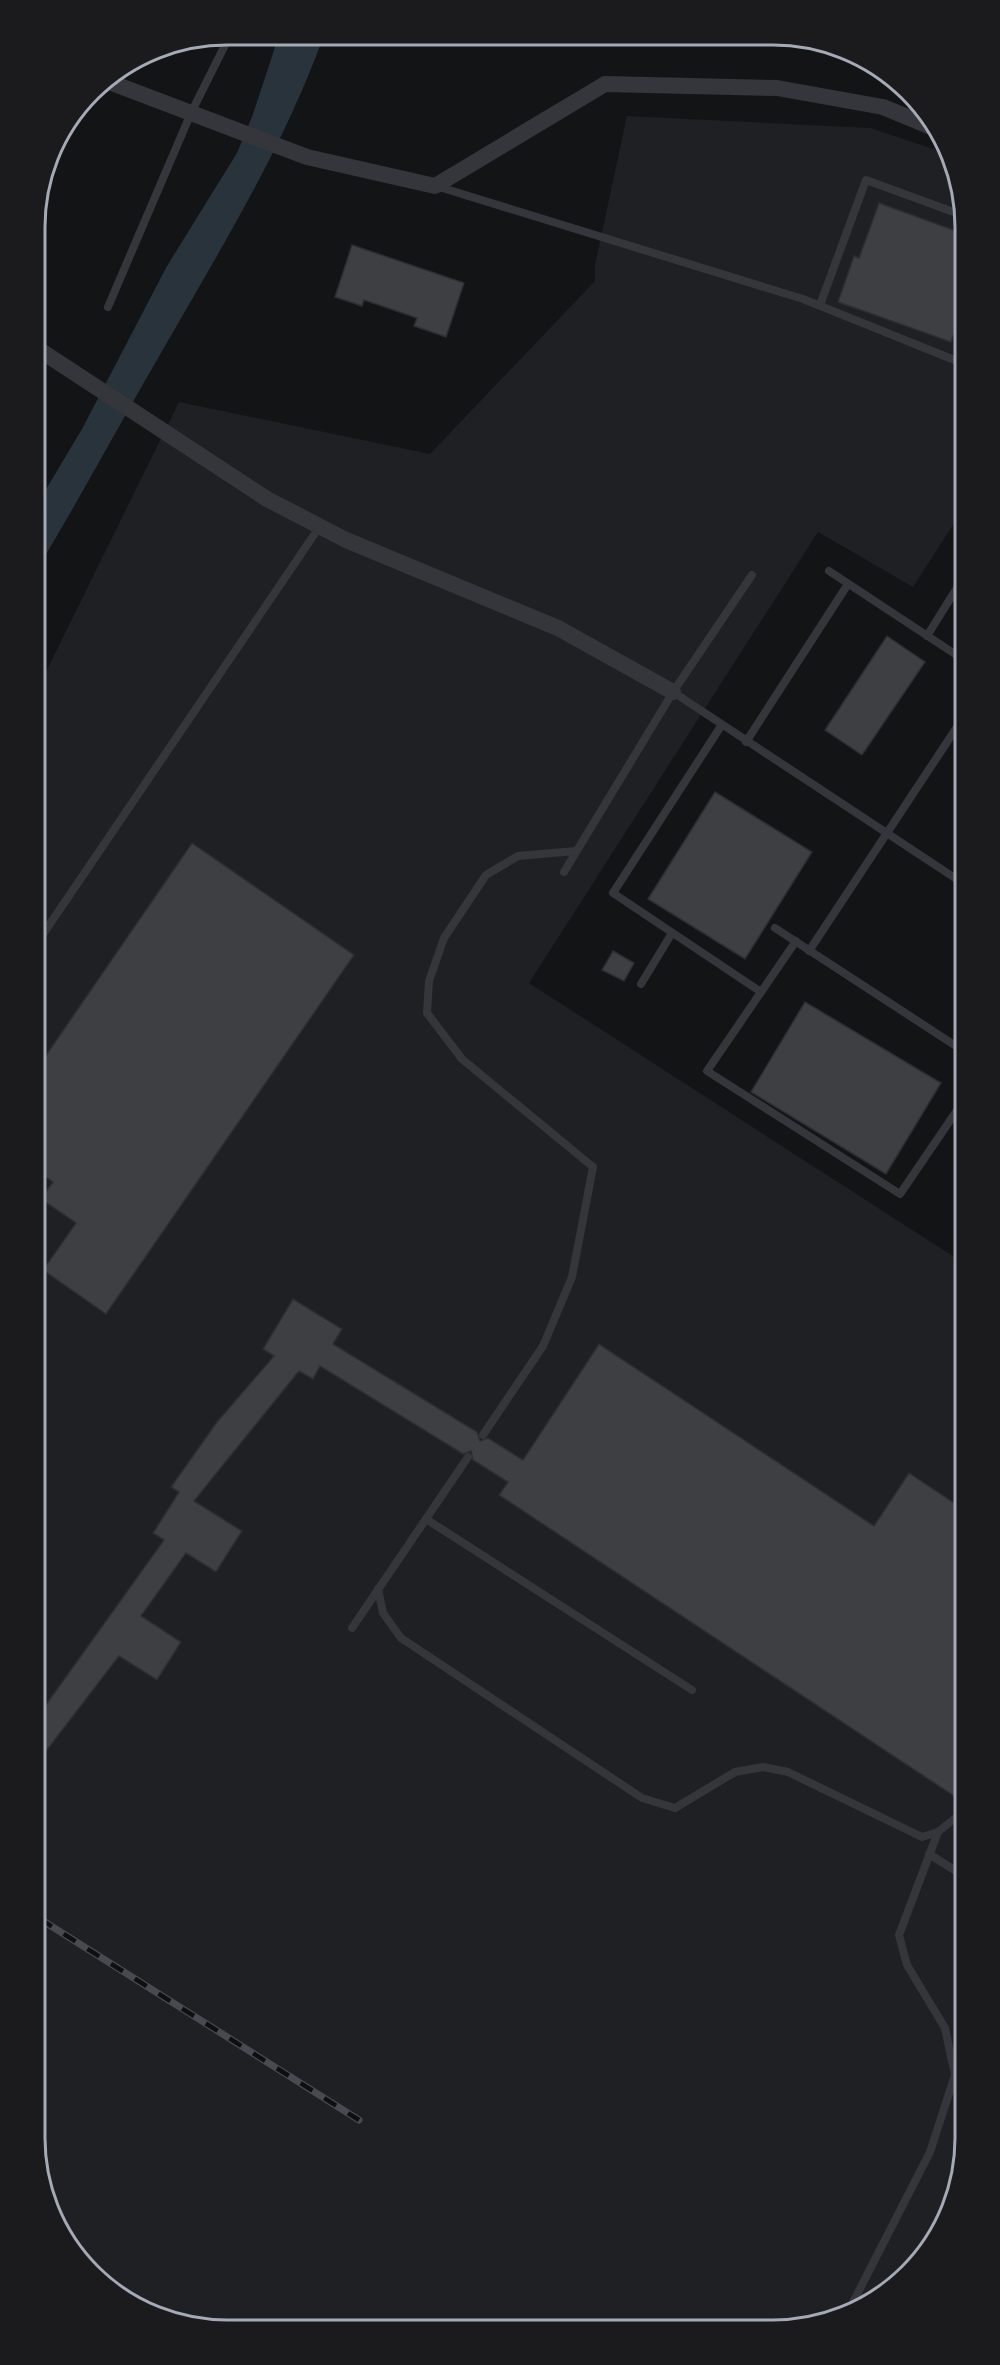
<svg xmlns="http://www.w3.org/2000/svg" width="1000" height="2365" font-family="'PT Sans Narrow',sans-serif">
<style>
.built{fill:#1f2023}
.water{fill:#29333b}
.building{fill:#3d3f43;stroke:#2d2d32;stroke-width:1.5}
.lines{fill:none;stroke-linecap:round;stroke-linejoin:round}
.service{stroke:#34363b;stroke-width:8}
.minor{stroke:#34363b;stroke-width:16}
.rail-casing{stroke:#474a50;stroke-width:7}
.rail{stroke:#0f0f11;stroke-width:4.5;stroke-dasharray:14;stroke-linecap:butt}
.rim{fill:none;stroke:#a4abb7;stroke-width:3}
</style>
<rect width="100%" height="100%" fill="#131416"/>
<polygon class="built" points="627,116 870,128 945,153 959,178 960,514 913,587 818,532 529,983 962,1262 965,2150 952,2208 914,2268 870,2305 822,2324 190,2327 142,2310 91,2274 41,2187 36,692 179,402 430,454 595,281 595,265"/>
<path class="water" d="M279 35H324C284 146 223 245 165 346 121 421 81 497 36 571V506L82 429 167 266 237 153 252 117Z"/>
<g class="building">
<polygon points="879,203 959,232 959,319 951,342 838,302 854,256 859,258"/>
<polygon points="352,245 464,283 446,337 414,326 417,318 364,300 362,306 335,297"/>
<polygon points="887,636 925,662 862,755 825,730"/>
<polygon points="715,792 812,852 745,959 648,899"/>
<polygon points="192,843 354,955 106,1314 43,1270 76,1223 41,1199 53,1182 38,1172 38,1067"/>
<polygon points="613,951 634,963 624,981 602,970"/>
<polygon points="805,1002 941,1083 886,1174 751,1092"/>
<polygon points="293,1299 342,1329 333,1344 477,1432 480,1441 488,1438 523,1460 599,1344 874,1526 909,1473 963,1509 964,1787 957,1798 499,1495 508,1482 473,1460 471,1451 463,1454 320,1366 313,1379 299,1371 194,1501 242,1531 216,1572 186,1553 141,1616 181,1642 157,1680 119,1656 40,1759 40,1713 164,1540 153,1533 179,1492 171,1487 217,1422 274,1356 263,1349"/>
</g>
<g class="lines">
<g class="service">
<polyline points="436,186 803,299 957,361 960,354"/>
<polyline points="820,305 866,180 959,214"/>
<polyline points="108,307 191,113 230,35"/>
<polyline points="829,571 961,658"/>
<polyline points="927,636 960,583"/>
<polyline points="673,692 961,882"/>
<polyline points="721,726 613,893 761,992"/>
<polyline points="746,742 848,584"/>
<polyline points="564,872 673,692 752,575"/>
<polyline points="775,928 962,1050"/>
<polyline points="796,941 707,1071 900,1194 962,1103"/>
<polyline points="37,943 320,526"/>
<polyline points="809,951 961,721"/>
<polyline points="641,984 672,933"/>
<polyline points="483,1435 543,1346 572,1277 593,1167 462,1059 427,1013 429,981 444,938 486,875 518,856 576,851"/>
<polyline points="426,1519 692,1690"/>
<polyline points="378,1589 383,1613 401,1638 642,1798 675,1808 735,1772 763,1767 788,1772 922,1837 938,1832 964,1811"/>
<polyline points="352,1628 468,1457"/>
<polyline points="929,1854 964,1876"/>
<polyline points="91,2274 169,2320"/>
<polyline points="847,2314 930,2152 955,2075 945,2028 907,1965 899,1935 938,1832"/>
</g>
<g class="minor">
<polyline points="104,80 307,157 435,186 605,84 777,88 883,107 929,126"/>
<polyline points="35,347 267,499 346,540 558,628 673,692"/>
</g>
<defs>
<polyline id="rail" points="40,1919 359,2120"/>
</defs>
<use href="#rail" class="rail-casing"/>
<use href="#rail" class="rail"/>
</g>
<path d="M0 0H1000V2365H0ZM227 45H773A182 182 0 0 1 955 227V2138A182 182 0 0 1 773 2320H227A182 182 0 0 1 45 2138V227A182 182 0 0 1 227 45Z" fill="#1b1b1e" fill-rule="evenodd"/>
<path class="rim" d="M227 45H773A182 182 0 0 1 955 227V2138A182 182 0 0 1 773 2320H227A182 182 0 0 1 45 2138V227A182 182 0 0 1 227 45Z"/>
</svg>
